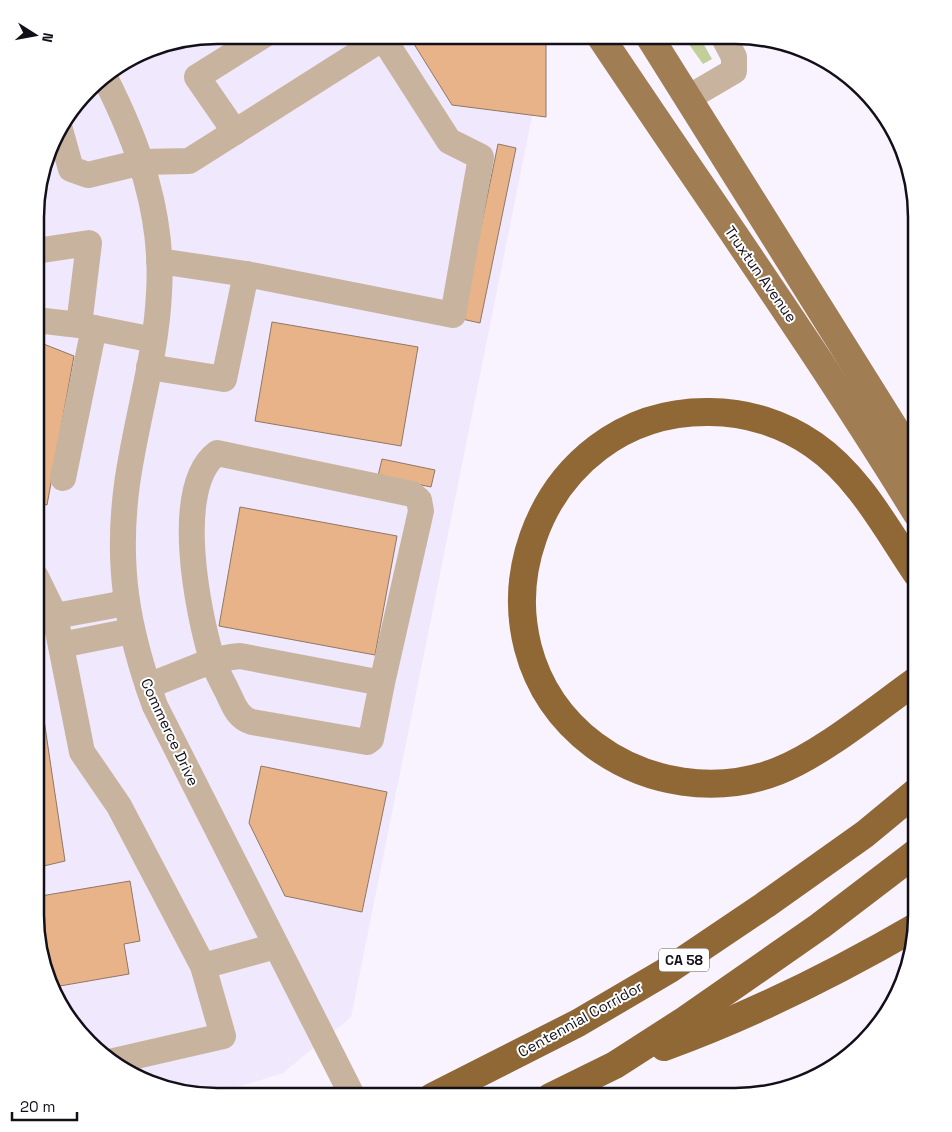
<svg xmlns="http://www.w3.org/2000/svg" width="952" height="1132" font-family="'Space Grotesk',sans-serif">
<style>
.built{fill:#f0e8fd}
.green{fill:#c2cf9b}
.building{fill:#e9b389;stroke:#8f7765}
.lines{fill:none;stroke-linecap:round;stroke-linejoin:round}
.minor{stroke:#c8b49e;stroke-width:26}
.major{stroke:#a07d53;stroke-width:28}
.highway{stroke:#906836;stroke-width:28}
.labels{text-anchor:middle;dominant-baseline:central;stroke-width:4;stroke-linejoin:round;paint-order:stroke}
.shield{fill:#fff;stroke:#5a575e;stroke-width:1}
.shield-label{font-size:14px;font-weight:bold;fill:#130f19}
.street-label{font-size:15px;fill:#130f19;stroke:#fff}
.rim{fill:none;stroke:#130f19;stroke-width:2.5}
</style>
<rect width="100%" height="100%" fill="#f8f3fe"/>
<polygon class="built" points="217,35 548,36 351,1017 283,1073 205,1097 126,1073 59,1006 35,916 37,193 59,126 97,80 158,45"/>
<polygon class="green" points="683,36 699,36 712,59 703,64"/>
<g class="building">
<polygon points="409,36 544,36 546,40 546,117 452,105"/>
<polygon points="498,144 516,148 480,323 462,319"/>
<polygon points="272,322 418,347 401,446 255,421"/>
<polygon points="36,341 74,356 47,505 36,502"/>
<polygon points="382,459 435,470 431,487 378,476"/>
<polygon points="240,507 397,536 375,655 219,626"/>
<polygon points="40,693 65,861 35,868 35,694"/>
<polygon points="261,766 387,792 362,912 285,896 249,823"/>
<polygon points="130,881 140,941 124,944 129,974 54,987 35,916 35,897"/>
</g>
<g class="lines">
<g class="minor">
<path d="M104 76C139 144 164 216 159 293 156 358 136 420 127 484 116 566 127 629 155 706L353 1097"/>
<polyline points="688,98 734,71 734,57 723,36"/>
<polyline points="59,126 71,169 88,175 142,162 189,161 383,38 381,35"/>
<polyline points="235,132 197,77 264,35"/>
<polyline points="36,251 89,243 79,325"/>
<polyline points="246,274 453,315 481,157 449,141 383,38"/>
<polyline points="36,320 79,325 154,340"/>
<polyline points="149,367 224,379 246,274 159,261"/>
<polyline points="63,478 94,328"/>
<polyline points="36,577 55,616 126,603"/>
<polyline points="55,616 82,752 119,806 203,966"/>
<polyline points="61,645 131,631"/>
<path d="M148 686 206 663C218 659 228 657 240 656L382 683 421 511 419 500 412 494 217 453C172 487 198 613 212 659 216 670 222 681 227 691 233 703 237 718 252 722L367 742 371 739 382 683"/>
<polyline points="114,1061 223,1036 203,966 276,946"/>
</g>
<g class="major">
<path d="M600 36C706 195 817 351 917 514"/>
<polyline points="649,36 917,464"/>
</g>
<g class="highway">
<path d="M917 680C876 709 823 753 778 771 717 795 646 784 594 745 453 638 534 409 710 412 747 412 784 424 814 445 859 476 887 530 917 574"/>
<path d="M664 1047C752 1015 836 973 917 926"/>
<polyline points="432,1097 578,1023 670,969 765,905 865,834 917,791"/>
<polyline points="550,1097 615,1065 685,1020 820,926 917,852"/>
</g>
</g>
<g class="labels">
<rect class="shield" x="659" y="948.5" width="50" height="23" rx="4"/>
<g class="shield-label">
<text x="684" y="960">CA 58</text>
</g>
<g class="street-label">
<text transform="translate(761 274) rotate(55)">Truxtun Avenue</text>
<text transform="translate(170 732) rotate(65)">Commerce Drive</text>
<text transform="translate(580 1019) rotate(-29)">Centennial Corridor</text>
</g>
</g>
<path d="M0 0H952V1132H0ZM217 44H735A173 173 0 0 1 908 217V915A173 173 0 0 1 735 1088H217A173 173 0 0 1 44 915V217A173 173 0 0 1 217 44Z" fill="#fff" fill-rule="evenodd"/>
<path class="rim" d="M217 44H735A173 173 0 0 1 908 217V915A173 173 0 0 1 735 1088H217A173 173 0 0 1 44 915V217A173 173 0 0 1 217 44Z"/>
<g transform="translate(35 35) rotate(101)" stroke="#ffffff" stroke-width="4" paint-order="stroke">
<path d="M0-4L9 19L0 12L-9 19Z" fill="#130f19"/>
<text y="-8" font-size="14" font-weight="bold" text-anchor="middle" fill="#130f19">N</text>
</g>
<path d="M12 1112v8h65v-8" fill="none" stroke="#130f19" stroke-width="2.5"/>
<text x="20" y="1112" font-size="15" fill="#130f19" stroke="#ffffff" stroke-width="4" paint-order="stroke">20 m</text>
</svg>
